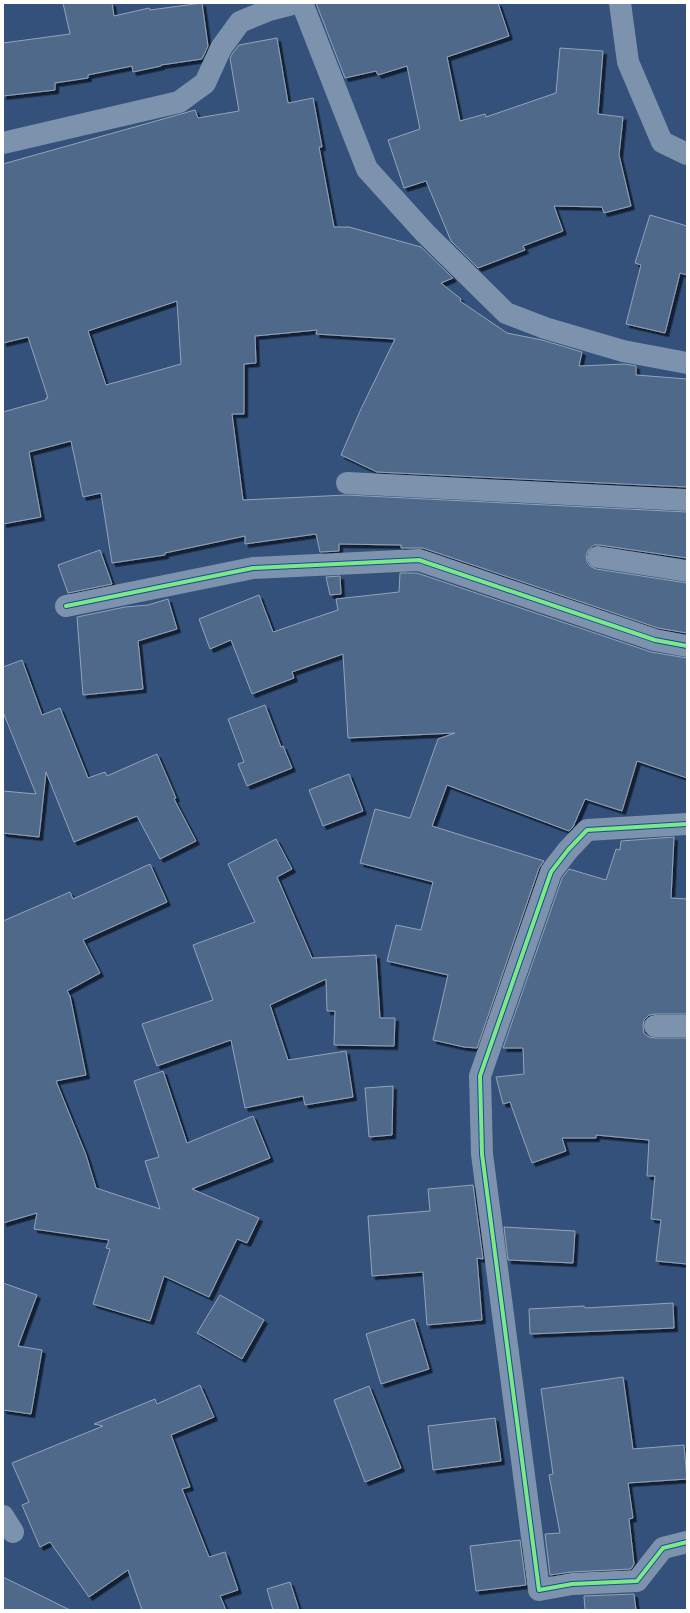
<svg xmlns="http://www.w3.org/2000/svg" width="690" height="1613" font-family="'DejaVu Sans',sans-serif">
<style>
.building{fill:#50698a;stroke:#92a3ba;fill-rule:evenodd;filter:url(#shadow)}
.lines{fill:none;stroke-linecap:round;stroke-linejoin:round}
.minor{stroke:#7d92ad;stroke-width:22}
.cycleway-casing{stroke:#144d9a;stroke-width:6}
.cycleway{stroke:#7ce984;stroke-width:4}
</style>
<defs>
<filter id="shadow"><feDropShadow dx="3.5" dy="3.5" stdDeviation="0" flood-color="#0009"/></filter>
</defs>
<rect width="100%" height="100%" fill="#33517b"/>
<g class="building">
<polygon points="63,3 112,3 114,16 149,8 150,10 202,3 208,46 202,59 161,65 161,66 133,72 132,66 88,75 88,78 55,83 55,90 3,96 3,43 70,34"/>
<polygon points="316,3 498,3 509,36 447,57 460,121 485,114 486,117 556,93 560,48 603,51 598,114 623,117 619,155 631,206 604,213 602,207 554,206 563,231 523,246 525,250 478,268 451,241 426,181 404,188 388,140 420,129 407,66 378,75 376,71 345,78"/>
<path d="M277 38 288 103 313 98 322 147H319L334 227H349L421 247 453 278 441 283 461 299 460 301 507 333 542 340 582 352 579 366 625 364 636 366V375L687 379V487L377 472 341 455 360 411 395 339 316 334 317 330 255 336 256 363 244 364V414H232L243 500 346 495 687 512V558L600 545H594L589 549 586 555 587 562 590 566 596 569 687 583V633L658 628 423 548H401V545L339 544V551L320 552 316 534 245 544V536L165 553V555L112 563 101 493 83 497 71 441 29 452 41 517 3 524V412L46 400V398H48L28 337 3 343V164L195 110 198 118 239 111 230 58 232 54 239 45ZM177 301 181 364 106 385 88 331Z"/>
<polygon points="650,215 687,226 687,275 680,273 665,333 626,324 641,265 635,263"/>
<polygon points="100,550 112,584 68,593 58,565"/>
<polygon points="400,573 417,573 651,652 687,658 687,778 637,761 622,811 585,799 573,827 569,831 447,785 432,826 544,861 539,868 477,1048 464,1047 433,1040 448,975 387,961 396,925 421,930 433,882 360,863 375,809 410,818 438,739 455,733 348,738 343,654 292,672 294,678 252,694 231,640 210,649 199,619 259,595 273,632 338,610 336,599 399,592"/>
<polygon points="340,576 341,594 330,595 326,577"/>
<polygon points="168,599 177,629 138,641 143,689 83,695 77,617 125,607 148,605"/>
<polygon points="22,660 42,715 60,708 88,778 105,772 107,776 157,754 176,798 174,799 196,841 160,859 137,816 74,842 46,772 39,837 3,833 3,791 36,794 3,712 3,667"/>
<polygon points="265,705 281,747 283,746 292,768 247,786 238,764 244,762 228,719"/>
<polygon points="349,774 363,811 323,826 309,790"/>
<polygon points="674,837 671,898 687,899 687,1014 655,1014 649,1015 644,1020 643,1026 644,1033 649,1037 655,1038 687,1038 687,1264 656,1261 661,1220 651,1219 655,1176 647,1176 649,1140 596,1135 596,1138 562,1138 566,1151 532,1163 510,1102 503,1104 496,1077 524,1074 523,1048 503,1048 562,878 569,869 606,880 616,849 620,850 621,841"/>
<polygon points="276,839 292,869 277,877 312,958 376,955 380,1018 395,1018 394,1046 334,1045 335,1011 327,1011 326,979 270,1005 288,1060 346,1051 353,1097 305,1105 303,1096 245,1108 231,1040 157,1066 142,1024 213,1000 193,945 255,922 228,864"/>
<polygon points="150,864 167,902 83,940 100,973 67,991 70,996 86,1075 56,1081 86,1155 96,1188 160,1209 145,1161 159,1157 134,1081 163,1071 187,1143 253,1116 270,1158 192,1189 259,1218 247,1243 237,1239 209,1297 164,1276 150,1321 93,1304 110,1249 106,1248 109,1240 34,1229 37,1213 3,1223 3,921 70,892 73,899"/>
<polygon points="393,1086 392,1135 369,1137 365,1088"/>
<polygon points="473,1185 483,1259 477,1258 482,1320 427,1325 423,1272 372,1276 368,1216 430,1211 428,1189"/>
<polygon points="504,1227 575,1231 573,1263 508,1260"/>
<polygon points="3,1283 37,1295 18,1346 42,1350 31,1414 3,1410"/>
<polygon points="220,1295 264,1320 242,1359 197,1333"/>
<polygon points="673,1303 674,1328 530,1334 529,1309 584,1306 585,1308"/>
<polygon points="414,1319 429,1369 381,1384 366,1334"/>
<polygon points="623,1377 633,1449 684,1445 687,1479 628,1483 633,1518 629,1519 634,1564 631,1569 571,1572 550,1575 545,1534 560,1533 549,1475 553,1474 541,1389"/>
<polygon points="200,1385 214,1417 171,1435 190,1487 182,1489 209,1557 225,1552 238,1590 220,1596 226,1610 142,1610 128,1570 89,1597 50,1542 40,1547 22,1505 29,1502 12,1463 103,1426 94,1424 155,1399 157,1404"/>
<polygon points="369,1386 401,1468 365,1482 334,1400"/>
<polygon points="495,1418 501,1461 433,1470 428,1426"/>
<polygon points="520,1540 526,1585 476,1591 470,1546"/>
<polygon points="3,1577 70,1610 3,1610"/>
<polygon points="290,1582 299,1610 273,1610 267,1589"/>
<polygon points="634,1594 636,1610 585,1610 584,1596"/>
</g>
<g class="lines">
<g class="minor">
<polyline points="302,3 367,169 425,233 506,313 545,328 623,351 687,363"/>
<polyline points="620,3 628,62 662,142 687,154"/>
<polyline points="3,143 179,102 205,83 221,48 240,22 269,10 296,3"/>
<polyline points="347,483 687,500"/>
<polyline points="598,557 687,571"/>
<polyline points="66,606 253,568 419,560 655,640 687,646"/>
<polyline points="687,824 587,830 568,850 551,872 480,1076 482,1154 539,1590 572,1584 637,1581 663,1548 687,1542"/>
<polyline points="655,1026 687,1026"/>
<polyline points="3,1516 13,1532"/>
</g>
<defs>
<g id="cycleway">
<polyline points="66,606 253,568 419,560 655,640 687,646"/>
<polyline points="687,824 587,830 568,850 551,872 480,1076 482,1154 539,1590 572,1584 637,1581 663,1548 687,1542"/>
</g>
</defs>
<use href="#cycleway" class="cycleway-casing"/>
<use href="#cycleway" class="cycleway"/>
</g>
<rect width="690" height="1613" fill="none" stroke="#ffffff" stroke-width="8"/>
</svg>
